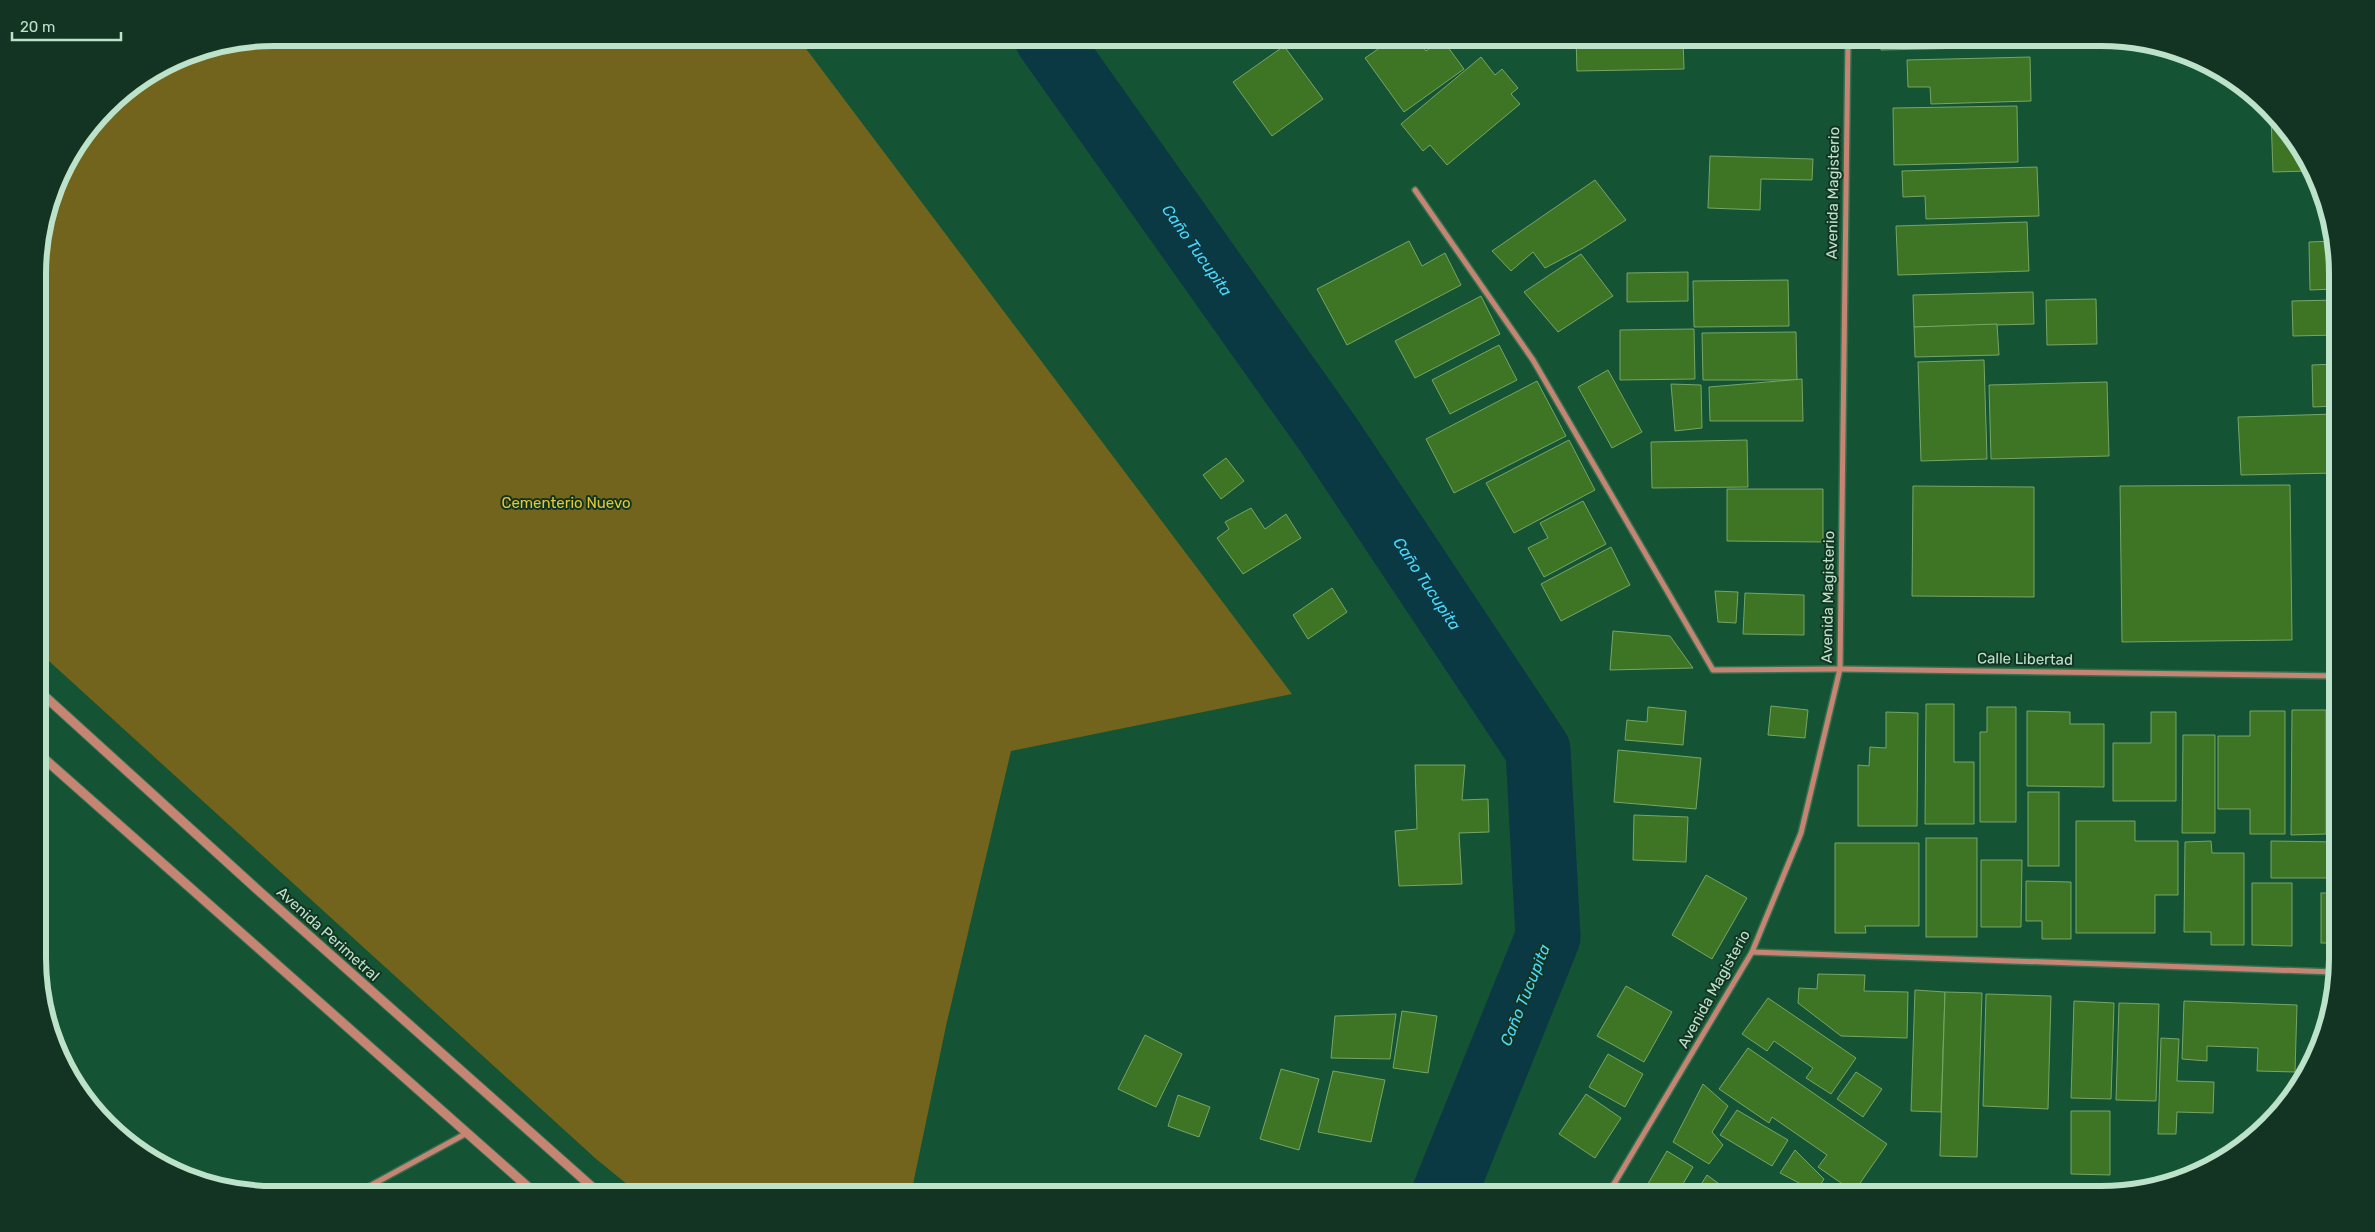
<svg xmlns="http://www.w3.org/2000/svg" width="2375" height="1232" font-family="Rubik,sans-serif">
<style>
.green{fill:#72641c}
.lines{fill:none;stroke-linecap:round;stroke-linejoin:round}
.river{stroke:#0a3843;stroke-width:65}
.building{fill:#3e7525;stroke:#77a566}
.minor-casing{stroke:#367052;stroke-width:8}
.tertiary-casing{stroke:#367052;stroke-width:11}
.minor{stroke:#c58572;stroke-width:5}
.tertiary{stroke:#c58572;stroke-width:9}
.labels{text-anchor:middle;dominant-baseline:central;stroke-width:4;stroke-linejoin:round;paint-order:stroke}
.street-label{font-size:15px;fill:#bce2ca;stroke:#133422}
.park-label{font-size:15px;fill:#e3c734;stroke:#133422}
.water-label{font-size:16px;font-style:italic;fill:#4dd8fa;stroke:#133422}
.rim{fill:none;stroke:#bce2ca;stroke-width:6}
</style>
<rect width="100%" height="100%" fill="#145334"/>
<polygon class="green" points="274,38 798,38 1292,694 1011,751 946,1026 911,1194 639,1194 595,1158 39,652 38,258 62,169 118,96 184,55"/>
<g class="lines">
<path class="river" id="s1" d="M1047 38 1330 437 1538 750 1548 937 1444 1194"/>
</g>
<g class="building">
<polygon points="1394,38 1416,38 1426,51 1442,39 1464,69 1404,112 1365,58"/>
<polygon points="1576,38 1683,38 1684,69 1577,71"/>
<polygon points="1714,38 1811,38 1811,43 1714,46"/>
<polygon points="1881,38 2058,38 2058,46 1881,50"/>
<polygon points="1284,46 1323,99 1272,136 1233,82"/>
<polygon points="1481,57 1495,75 1502,69 1518,88 1511,94 1520,104 1447,165 1430,145 1423,151 1401,124"/>
<polygon points="2030,57 2031,101 1931,104 1930,87 1908,87 1907,60"/>
<polygon points="2017,106 2018,162 1894,165 1893,108"/>
<polygon points="2271,116 2274,116 2297,142 2308,171 2273,172"/>
<polygon points="1710,156 1813,159 1812,180 1761,179 1760,210 1708,208"/>
<polygon points="2037,167 2039,216 1926,219 1925,196 1903,197 1902,171"/>
<polygon points="1595,180 1626,220 1583,248 1545,268 1533,252 1511,271 1492,251"/>
<polygon points="2027,222 2029,271 1898,275 1896,226"/>
<polygon points="1409,241 1422,266 1445,253 1461,285 1347,345 1317,289"/>
<polygon points="2335,241 2336,289 2310,290 2309,242"/>
<polygon points="1581,254 1613,296 1558,332 1524,292"/>
<polygon points="1688,272 1688,301 1627,302 1627,273"/>
<polygon points="1788,280 1789,326 1694,327 1693,281"/>
<polygon points="2033,292 2034,324 1914,327 1913,295"/>
<polygon points="1481,296 1500,334 1415,378 1395,341"/>
<polygon points="2096,299 2097,344 2047,345 2046,300"/>
<polygon points="2336,300 2336,335 2293,336 2292,301"/>
<polygon points="1997,324 1999,355 1915,357 1914,327"/>
<polygon points="1694,329 1695,379 1620,380 1620,330"/>
<polygon points="1796,332 1797,380 1703,380 1702,333"/>
<polygon points="1499,345 1517,380 1450,414 1432,380"/>
<polygon points="1984,360 1987,459 1921,461 1918,362"/>
<polygon points="2336,364 2336,406 2313,407 2312,365"/>
<polygon points="1608,370 1642,432 1612,448 1578,387"/>
<polygon points="1802,379 1803,421 1710,421 1709,387"/>
<polygon points="1537,381 1566,436 1454,493 1426,439"/>
<polygon points="2107,382 2109,456 1991,459 1989,385"/>
<polygon points="1671,384 1701,385 1702,428 1675,431"/>
<polygon points="2336,414 2336,473 2241,475 2238,417"/>
<polygon points="1569,440 1595,490 1514,533 1486,483"/>
<polygon points="1747,440 1748,487 1652,488 1651,442"/>
<polygon points="1226,458 1244,481 1221,499 1203,475"/>
<polygon points="2290,485 2292,640 2122,642 2120,486"/>
<polygon points="1913,486 2034,487 2034,597 1912,596"/>
<polygon points="1727,489 1823,489 1823,542 1727,541"/>
<polygon points="1583,501 1606,544 1544,577 1528,548 1548,538 1540,523"/>
<polygon points="1251,508 1265,529 1286,514 1301,538 1243,574 1217,538 1229,529 1225,522"/>
<polygon points="1611,547 1630,585 1561,621 1541,584"/>
<polygon points="1332,588 1347,612 1308,639 1293,615"/>
<polygon points="1715,591 1738,592 1736,623 1718,622"/>
<polygon points="1745,593 1804,595 1804,635 1743,634"/>
<polygon points="1613,631 1670,636 1693,668 1610,670"/>
<polygon points="1926,704 1954,704 1954,762 1974,762 1974,824 1925,824"/>
<polygon points="1771,706 1808,710 1805,738 1768,735"/>
<polygon points="1648,707 1686,711 1683,745 1625,740 1627,720 1647,722"/>
<polygon points="1987,707 2016,707 2016,822 1980,822 1980,732 1987,732"/>
<polygon points="2292,710 2326,710 2326,834 2291,835"/>
<polygon points="2027,711 2070,712 2070,724 2104,724 2104,787 2027,786"/>
<polygon points="2250,711 2285,711 2285,834 2250,834 2250,809 2218,809 2218,736 2250,736"/>
<polygon points="1886,712 1918,713 1917,826 1858,826 1858,765 1869,766 1870,747 1886,748"/>
<polygon points="2151,712 2176,712 2176,801 2113,801 2113,743 2151,743"/>
<polygon points="2183,735 2215,735 2215,833 2182,833"/>
<polygon points="1618,750 1701,758 1696,809 1614,802"/>
<polygon points="1415,765 1465,765 1462,800 1488,799 1489,832 1459,833 1462,884 1399,886 1395,831 1417,829"/>
<rect x="2028" y="792" width="31" height="74"/>
<polygon points="1634,815 1688,817 1686,862 1633,860"/>
<polygon points="2076,821 2135,821 2135,841 2178,841 2178,895 2155,895 2155,933 2076,933"/>
<rect x="1926" y="838" width="51" height="99"/>
<polygon points="2211,841 2212,853 2244,853 2244,945 2211,945 2211,932 2184,932 2185,842"/>
<polygon points="2271,841 2337,842 2337,878 2271,878"/>
<polygon points="1835,843 1919,843 1919,926 1865,926 1866,933 1835,933"/>
<polygon points="1981,860 2022,860 2021,927 1981,927"/>
<polygon points="1706,875 1747,898 1712,959 1672,935"/>
<polygon points="2026,881 2071,882 2071,939 2042,939 2042,921 2026,921"/>
<polygon points="2252,883 2292,883 2292,946 2252,945"/>
<rect x="2321" y="893" width="16" height="50"/>
<polygon points="1818,974 1865,975 1864,991 1908,992 1907,1038 1841,1036 1798,1003 1799,988 1817,989"/>
<polygon points="1626,986 1672,1012 1644,1062 1597,1036"/>
<polygon points="1915,990 1945,992 1941,1112 1911,1111"/>
<polygon points="1945,992 1982,993 1977,1157 1940,1156"/>
<polygon points="1986,994 2051,996 2048,1109 1983,1106"/>
<polygon points="1768,998 1856,1058 1831,1094 1806,1078 1813,1068 1774,1041 1767,1051 1742,1034"/>
<polygon points="2074,1001 2114,1003 2111,1099 2071,1098"/>
<polygon points="2184,1001 2297,1005 2295,1072 2257,1071 2258,1048 2207,1046 2207,1061 2182,1059"/>
<polygon points="2119,1003 2159,1004 2156,1101 2116,1100"/>
<polygon points="1402,1011 1437,1016 1428,1073 1393,1068"/>
<polygon points="1396,1014 1390,1059 1331,1058 1335,1016"/>
<polygon points="1145,1035 1182,1054 1156,1107 1118,1089"/>
<polygon points="2161,1038 2179,1039 2177,1081 2214,1082 2213,1113 2177,1112 2176,1134 2158,1134"/>
<polygon points="1748,1048 1887,1144 1854,1192 1818,1167 1827,1155 1772,1117 1769,1123 1719,1089"/>
<polygon points="1608,1054 1643,1074 1625,1107 1589,1087"/>
<polygon points="1281,1069 1319,1079 1299,1150 1260,1139"/>
<polygon points="1333,1071 1385,1080 1371,1142 1318,1132"/>
<polygon points="1856,1072 1882,1089 1863,1117 1837,1099"/>
<polygon points="1703,1084 1728,1106 1712,1132 1723,1145 1709,1164 1673,1142"/>
<polygon points="1586,1094 1621,1118 1595,1158 1559,1134"/>
<polygon points="1178,1095 1210,1107 1199,1137 1168,1126"/>
<polygon points="1737,1110 1788,1140 1772,1166 1720,1135"/>
<polygon points="2071,1111 2110,1111 2110,1175 2071,1174"/>
<polygon points="1795,1150 1824,1179 1816,1192 1780,1173"/>
<polygon points="1667,1151 1693,1167 1677,1194 1642,1194"/>
<polygon points="1707,1175 1733,1194 1695,1194"/>
<polygon points="923,1185 947,1193 946,1194 920,1194"/>
<polygon points="1834,1189 1848,1194 1833,1194"/>
</g>
<g class="lines">
<defs>
<g id="minor">
<polyline points="1415,190 1533,360 1713,670 1840,669 2337,676"/>
<polyline points="1752,952 2334,972"/>
<polyline points="355,1194 467,1133"/>
<polyline points="1608,1194 1752,952 1801,833 1840,669 1848,38"/>
</g>
<g id="tertiary">
<polyline points="39,691 260,892 600,1194"/>
<polyline points="39,754 536,1194"/>
</g>
</defs>
<use href="#minor" class="minor-casing"/>
<use href="#tertiary" class="tertiary-casing"/>
<use href="#minor" class="minor"/>
<use href="#tertiary" class="tertiary"/>
</g>
<g class="labels">
<g class="street-label">
<text transform="translate(1833 193) rotate(-89)">Avenida Magisterio</text>
<text transform="translate(1828 597) rotate(-89)">Avenida Magisterio</text>
<text transform="translate(2025 659) rotate(1)">Calle Libertad</text>
<text transform="translate(328 934) rotate(42)">Avenida Perimetral</text>
<text transform="translate(1714 989) rotate(-61)">Avenida Magisterio</text>
</g>
<g class="park-label">
<text x="566" y="503">Cementerio Nuevo</text>
</g>
<g class="water-label">
<text stroke="none"><textPath href="#s1" startOffset="260">Caño Tucupita</textPath></text>
<text stroke="none"><textPath href="#s1" startOffset="665">Caño Tucupita</textPath></text>
<text transform="translate(1525 995) rotate(-68)">Caño Tucupita</text>
</g>
</g>
<path d="M0 0H2375V1232H0ZM274 46H2101A228 228 0 0 1 2329 274V958A228 228 0 0 1 2101 1186H274A228 228 0 0 1 46 958V274A228 228 0 0 1 274 46Z" fill="#133422" fill-rule="evenodd"/>
<path class="rim" d="M274 46H2101A228 228 0 0 1 2329 274V958A228 228 0 0 1 2101 1186H274A228 228 0 0 1 46 958V274A228 228 0 0 1 274 46Z"/>
<path d="M12 32v8h109v-8" fill="none" stroke="#bce2ca" stroke-width="2.5"/>
<text x="20" y="32" font-size="15" fill="#bce2ca" stroke="#133422" stroke-width="4" paint-order="stroke">20 m</text>
</svg>
